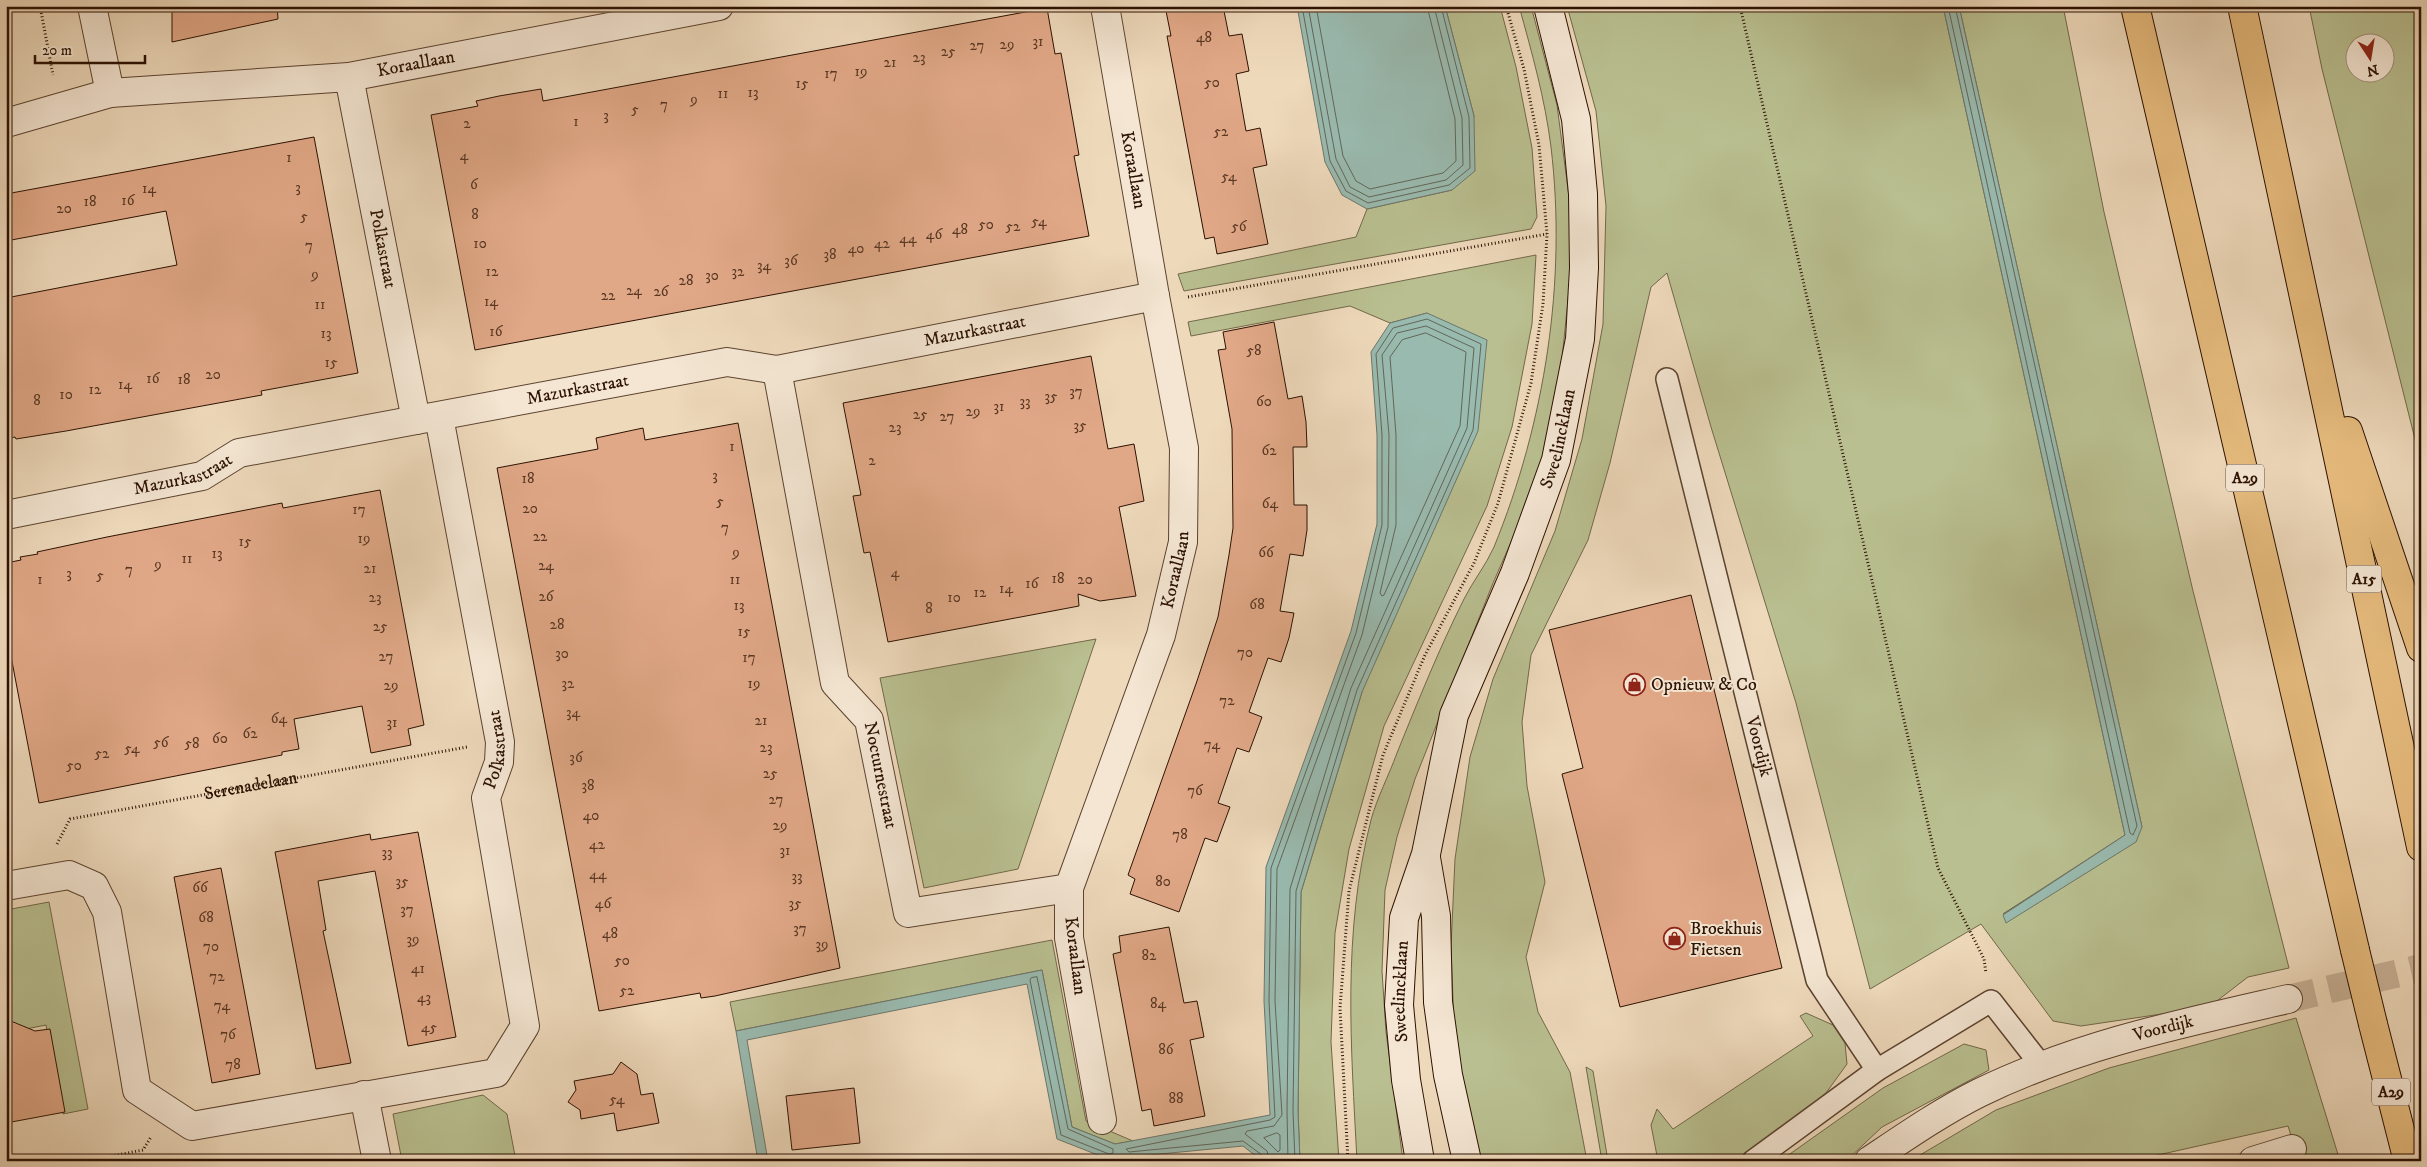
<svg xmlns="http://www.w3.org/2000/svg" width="2427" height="1167" font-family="'IM FELL DW Pica',serif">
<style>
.green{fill:#b9bf90;stroke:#726849;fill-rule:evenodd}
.water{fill:#99baaf;stroke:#6d766a}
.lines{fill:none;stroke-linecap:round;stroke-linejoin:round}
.shore{stroke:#626658;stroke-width:1}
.building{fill:#e1a887;stroke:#2c1102}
.minor-tunnel{stroke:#c7b196;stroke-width:28;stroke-dasharray:28 14;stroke-linecap:butt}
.service-casing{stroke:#5c4330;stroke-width:24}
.minor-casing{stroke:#5c4330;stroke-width:30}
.secondary-casing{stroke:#2c1102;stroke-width:30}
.motorway-casing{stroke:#2c1102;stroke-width:30}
.path{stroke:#2c1102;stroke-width:3;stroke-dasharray:1 2.5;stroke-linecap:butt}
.service{stroke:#f4e6d3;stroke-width:21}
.minor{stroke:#f4e6d3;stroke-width:28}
.secondary{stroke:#f4e6d3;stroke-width:28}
.motorway{stroke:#e7bc7e;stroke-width:28}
.motorway-bridge-casing{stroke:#2c1102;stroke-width:30;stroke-linecap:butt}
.motorway-bridge{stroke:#e7bc7e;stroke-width:28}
.labels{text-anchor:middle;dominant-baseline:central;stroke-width:4;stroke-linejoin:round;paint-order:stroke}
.number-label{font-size:15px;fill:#593723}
.shield{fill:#f4e6d3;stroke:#685141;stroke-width:1}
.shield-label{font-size:16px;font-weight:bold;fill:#2c1102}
.street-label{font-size:18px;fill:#2c1102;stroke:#f4e6d3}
.poi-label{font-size:18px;fill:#2c1102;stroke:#f4e6d3;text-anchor:start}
</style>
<rect width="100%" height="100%" fill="#eed9bb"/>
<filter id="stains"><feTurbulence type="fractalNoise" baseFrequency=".004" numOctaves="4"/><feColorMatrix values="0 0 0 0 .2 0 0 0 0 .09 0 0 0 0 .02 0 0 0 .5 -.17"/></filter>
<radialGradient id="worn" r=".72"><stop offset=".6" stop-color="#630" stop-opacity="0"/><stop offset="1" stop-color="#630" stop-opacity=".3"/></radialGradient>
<g class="green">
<polygon points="1445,6 1500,6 1516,67 1532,148 1537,217 1531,229 1184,291 1178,274 1356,237 1367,209 1452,190 1474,116"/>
<path d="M1519 6H1531L1557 105 1569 197 1571 270 1562 359 1547 441 1530 499 1493 583 1415 779 1397 837 1385 890 1382 971 1386 1032 1403 1161H1357C1351 1046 1342 933 1371 820 1377 798 1389 775 1397 753 1418 701 1439 649 1464 599 1473 581 1486 565 1494 547 1545 422 1567 281 1551 147 1545 99 1532 53 1519 6Z"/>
<polygon points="1567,6 1943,6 2125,835 2003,914 2142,827 1959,6 2063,6 2104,212 2193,591 2289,968 2248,977 2209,1007 2081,1026 2053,1021 1981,924 1870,989 1796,703 1711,427 1667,273 1651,287 1610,463 1588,540 1531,655 1522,722 1527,786 1545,882 1526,957 1538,1012 1570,1072 1587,1161 1481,1161 1463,1089 1454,1025 1451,947 1455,859 1470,757 1493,679 1555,531 1582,439 1603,324 1606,206 1596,111"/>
<path d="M2309 6H2421V463L2322 69ZM2354 42H2384V72H2354Z"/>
<polygon points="1536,255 1532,324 1512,427 1487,506 1384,726 1349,849 1335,933 1331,1042 1339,1161 1300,1161 1298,1111 1301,892 1362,692 1427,313 1390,323 1350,306 1191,336 1188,322"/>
<polygon points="1096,639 1018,869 924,888 880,678"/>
<polygon points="49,902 88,1109 63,1114 46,1025 6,1033 6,910"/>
<polygon points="1052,940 1086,1121 1133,1141 1115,1144 1072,1127 1042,970 736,1031 730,1002"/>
<polygon points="1806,1013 1833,1025 1845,1043 1847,1064 1826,1093 1783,1128 1735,1161 1658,1161 1651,1125 1657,1109 1673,1129 1813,1036 1800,1016"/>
<polygon points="2296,1018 2340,1161 2275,1161 2294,1145 2288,1126 2131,1161 1910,1161 1996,1110 2109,1068"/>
<polygon points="1964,1044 1986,1050 1989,1070 1882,1127 1846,1161 1780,1161 1883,1088"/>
<polygon points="1586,1067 1593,1071 1608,1161 1602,1161"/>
<polygon points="483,1095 507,1114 516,1161 402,1161 393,1114"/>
</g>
<g class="water">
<polygon points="1297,6 1445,6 1474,116 1475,171 1452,190 1367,209 1342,195 1325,162"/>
<polygon points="1943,6 1959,6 2142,827 2136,842 2006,923 2003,915 2125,835"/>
<polygon points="1427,313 1487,340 1478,431 1362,692 1301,892 1298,1111 1300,1161 1262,1161 1243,1146 1108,1159 1057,1139 1027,984 747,1040 768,1161 758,1161 736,1031 1042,970 1072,1127 1115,1144 1270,1115 1264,1001 1266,867 1351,631 1377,524 1377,435 1371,352 1390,323"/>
</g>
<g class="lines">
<g class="shore">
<polyline points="1302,6 1330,161 1346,191 1368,203 1449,185 1470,168 1469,117 1441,6"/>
<polyline points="1308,6 1336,159 1350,187 1369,197 1446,180 1463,165 1462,118 1434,6"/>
<polyline points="1316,6 1343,156 1356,181 1370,189 1443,173 1456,161 1455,119 1427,6"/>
<polyline points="1948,6 2130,833 2133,835 2137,826 1955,6"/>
<polygon points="1426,333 1466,352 1460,426 1384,595 1382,596 1380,593 1396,525 1396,435 1390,357 1402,340"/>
<polygon points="1037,977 1068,1129 1113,1149 1113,1153 1109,1154 1061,1135 1030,980 1031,978"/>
<polygon points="1277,1133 1280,1135 1280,1150 1278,1152 1264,1138"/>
<polyline points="1264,1161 1262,1155 1243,1141 1129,1152 1126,1149 1270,1120 1275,1117 1269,1001 1271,868 1356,633 1382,525 1382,435 1376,354 1393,328 1427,319 1481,344 1473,430 1357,690 1296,891 1293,1111 1295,1161"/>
<polyline points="1270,1161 1267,1151 1245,1134 1247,1131 1274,1126 1282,1115 1275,1001 1277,869 1362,635 1388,527 1389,435 1382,355 1397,333 1426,326 1474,348 1467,428 1351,688 1290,889 1287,1111 1288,1161"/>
</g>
</g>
<g class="building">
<polygon points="172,6 277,6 278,19 172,42"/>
<polygon points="1165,6 1223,6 1229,36 1242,34 1249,71 1236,74 1246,131 1260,128 1267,165 1253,168 1268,244 1217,254 1214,237 1205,239 1167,36 1171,36"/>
<polygon points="1047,8 1055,54 1061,53 1079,155 1074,156 1089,236 475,350 431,115 478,106 476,101 499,96 541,89 543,101"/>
<polygon points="314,137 358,373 261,391 262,395 66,431 16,439 15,437 6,439 6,298 177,265 166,211 6,241 6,194"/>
<polygon points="1274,322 1288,399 1302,396 1306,422 1307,447 1293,447 1294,505 1307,505 1307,530 1303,556 1290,554 1280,611 1294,613 1289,638 1281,662 1268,658 1249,712 1262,717 1249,752 1237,748 1218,803 1230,807 1217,842 1205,838 1179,912 1130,894 1135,879 1128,875 1197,681 1218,617 1229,555 1233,528 1232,429 1218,350 1226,349 1223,332"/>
<polygon points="1091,356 1108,449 1134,444 1144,501 1119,507 1136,596 1100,601 1078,594 1079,606 888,642 870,552 864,553 853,496 861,495 843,403"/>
<polygon points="738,423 840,968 715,996 701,998 700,993 599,1011 497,468 598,449 596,438 643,428 645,440"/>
<polygon points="380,490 424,725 408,729 411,745 371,753 362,706 294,719 299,749 282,752 282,755 39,803 6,630 6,563 21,560 20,557 38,554 37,552 107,537 282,503 283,508"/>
<polygon points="1691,595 1782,968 1620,1007 1562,774 1583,768 1549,630"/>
<polygon points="418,832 456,1037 408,1046 375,871 318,881 326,930 323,931 351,1063 316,1069 275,852 370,834 371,840"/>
<polygon points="221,868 260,1074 212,1083 174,877"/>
<polygon points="1169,927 1184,1003 1197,1001 1204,1037 1190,1040 1205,1116 1154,1126 1151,1109 1142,1111 1113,954 1121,952 1119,936"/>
<polygon points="6,1019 35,1031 50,1029 65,1112 6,1123"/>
<polygon points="621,1062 637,1074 641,1095 653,1093 659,1123 617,1131 614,1113 581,1119 580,1110 568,1102 576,1090 574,1081 613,1074"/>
<polygon points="854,1088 860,1143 792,1150 786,1096"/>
</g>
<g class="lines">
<polyline class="minor-tunnel" points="2288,999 2421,968"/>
<defs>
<g id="service">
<path id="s2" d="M1667 379 1817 980 1877 1070"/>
<polyline points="1753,1161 1877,1070 1991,1001 2041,1065"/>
</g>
<g id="minor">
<polyline points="92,6 110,93"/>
<path id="s3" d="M349 77 416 420"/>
<path id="s4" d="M6 123 110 93 349 77 719 6"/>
<path id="s5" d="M777 370 835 683 869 720 908 913 1069 888"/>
<path id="s6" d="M6 515 202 476 239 453 727 362 777 370 1155 296"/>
<path id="s7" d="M6 886 69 875 94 886 107 912 137 1090 192 1126 496 1073 525 1026 486 798 499 762 500 742 439 417"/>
<polyline points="364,1095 377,1161"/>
<path id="s8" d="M1102 1120 1069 938V888L1161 635 1183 542 1184 448 1155 296 1105 6"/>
<path id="s9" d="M1869 1161C1905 1137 1941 1112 1979 1093 2077 1045 2183 1023 2288 999"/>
<polyline points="2253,1161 2292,1149"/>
</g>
<g id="secondary">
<polyline points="1426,858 1436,916 1438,1002 1448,1075 1467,1161"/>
<path id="s10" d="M1420 1161 1406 1080 1399 1005 1404 918 1426 854 1454 715 1515 573 1556 460 1580 339 1584 268 1583 194 1576 119 1548 6"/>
</g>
<g id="motorway">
<polyline points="2135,6 2355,950"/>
<polyline points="2242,6 2421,847"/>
<polyline points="2348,431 2421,648"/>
<polyline points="2373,1024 2408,1161"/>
</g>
</defs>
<use href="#service" class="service-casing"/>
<use href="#minor" class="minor-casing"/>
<use href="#secondary" class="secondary-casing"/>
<use href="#motorway" class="motorway-casing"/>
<g class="path">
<polyline points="40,6 53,75"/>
<polyline points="1740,6 1938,868 1984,959 1986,973"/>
<polyline points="1188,297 1547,234"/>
<path id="s1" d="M57 844 70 819 467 747"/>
<polyline points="87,1161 143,1150 151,1137"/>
<polyline points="1348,1161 1340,1008 1349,891 1383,755 1425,655 1474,563 1498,503 1531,383 1543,304 1547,234 1539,145 1524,69 1506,6"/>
</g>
<use href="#service" class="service"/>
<use href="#minor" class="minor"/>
<use href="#secondary" class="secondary"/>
<use href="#motorway" class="motorway"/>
<defs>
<polyline id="motorway-bridge" points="2355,950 2373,1024"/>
</defs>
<use href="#motorway-bridge" class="motorway-bridge-casing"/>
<use href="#motorway-bridge" class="motorway-bridge"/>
</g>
<defs>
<symbol id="shop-ring" viewBox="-11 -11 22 22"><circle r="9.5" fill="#f4e6d3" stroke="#8f2418" stroke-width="1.5"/><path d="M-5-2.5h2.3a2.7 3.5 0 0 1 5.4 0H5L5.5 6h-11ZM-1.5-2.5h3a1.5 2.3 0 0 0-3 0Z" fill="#8f2418"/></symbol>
</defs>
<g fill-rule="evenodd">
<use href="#shop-ring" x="1622" y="672" width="25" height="25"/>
<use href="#shop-ring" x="1662" y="926" width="25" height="25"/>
</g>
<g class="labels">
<g class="number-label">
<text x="1204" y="37">48</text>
<text x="1038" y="41">31</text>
<text x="1007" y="44">29</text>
<text x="977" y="45">27</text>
<text x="948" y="51">25</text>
<text x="919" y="57">23</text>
<text x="890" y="62">21</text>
<text x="861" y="71">19</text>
<text x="831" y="73">17</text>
<text x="1212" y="82">50</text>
<text x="802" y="83">15</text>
<text x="753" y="92">13</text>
<text x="723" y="93">11</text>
<text x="694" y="99">9</text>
<text x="664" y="104">7</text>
<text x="635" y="109">5</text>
<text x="606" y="115">3</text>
<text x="576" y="121">1</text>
<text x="467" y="123">2</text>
<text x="1221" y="131">52</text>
<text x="464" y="155">4</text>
<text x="289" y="157">1</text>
<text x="1229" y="176">54</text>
<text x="474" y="184">6</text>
<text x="298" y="187">3</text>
<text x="149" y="188">14</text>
<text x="128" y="200">16</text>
<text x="90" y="201">18</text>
<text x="64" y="208">20</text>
<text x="475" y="214">8</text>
<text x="304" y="216">5</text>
<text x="1039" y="221">54</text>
<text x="986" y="224">50</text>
<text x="1013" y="226">52</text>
<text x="1239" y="226">56</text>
<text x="960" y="229">48</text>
<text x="934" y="234">46</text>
<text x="908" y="238">44</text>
<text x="480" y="243">10</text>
<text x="882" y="243">42</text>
<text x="309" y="245">7</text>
<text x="856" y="248">40</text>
<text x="830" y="254">38</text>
<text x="791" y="260">36</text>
<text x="764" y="265">34</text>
<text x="492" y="271">12</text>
<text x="738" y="271">32</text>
<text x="315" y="274">9</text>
<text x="712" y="275">30</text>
<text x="686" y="280">28</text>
<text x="634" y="290">24</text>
<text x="661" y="291">26</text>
<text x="608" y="295">22</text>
<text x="491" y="301">14</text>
<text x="320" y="304">11</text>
<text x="496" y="331">16</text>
<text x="326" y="333">13</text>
<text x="1254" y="350">58</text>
<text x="331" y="362">15</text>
<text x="213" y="374">20</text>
<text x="153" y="378">16</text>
<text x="184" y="379">18</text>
<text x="125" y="384">14</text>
<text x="95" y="389">12</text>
<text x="1076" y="391">37</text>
<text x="66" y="394">10</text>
<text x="1051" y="396">35</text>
<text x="37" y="400">8</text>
<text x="1025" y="401">33</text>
<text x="1264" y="401">60</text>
<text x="999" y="406">31</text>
<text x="973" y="411">29</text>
<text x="920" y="414">25</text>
<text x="947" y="416">27</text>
<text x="1080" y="425">35</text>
<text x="895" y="427">23</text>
<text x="732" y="446">1</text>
<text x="1269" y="450">62</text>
<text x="872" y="460">2</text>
<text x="715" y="475">3</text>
<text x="528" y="478">18</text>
<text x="720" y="501">5</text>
<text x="1270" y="503">64</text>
<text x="530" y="508">20</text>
<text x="359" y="509">17</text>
<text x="725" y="527">7</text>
<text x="540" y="536">22</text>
<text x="364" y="538">19</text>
<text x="245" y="541">15</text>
<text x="736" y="552">9</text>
<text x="1266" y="552">66</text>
<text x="217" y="553">13</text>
<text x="187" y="558">11</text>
<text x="158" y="564">9</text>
<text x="546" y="565">24</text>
<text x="370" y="568">21</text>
<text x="129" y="569">7</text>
<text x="895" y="572">4</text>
<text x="69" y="573">3</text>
<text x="100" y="575">5</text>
<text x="1058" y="578">18</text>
<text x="40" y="579">1</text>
<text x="735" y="579">11</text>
<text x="1085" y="579">20</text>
<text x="1032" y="583">16</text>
<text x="1006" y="588">14</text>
<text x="980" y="592">12</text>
<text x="546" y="596">26</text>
<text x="375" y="597">23</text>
<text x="954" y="597">10</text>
<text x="1257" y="604">68</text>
<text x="739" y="605">13</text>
<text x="929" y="608">8</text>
<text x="557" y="624">28</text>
<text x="380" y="626">25</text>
<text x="744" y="631">15</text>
<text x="1245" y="652">70</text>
<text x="562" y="653">30</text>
<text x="386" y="656">27</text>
<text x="749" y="657">17</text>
<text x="568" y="683">32</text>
<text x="754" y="683">19</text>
<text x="391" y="685">29</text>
<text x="1227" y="700">72</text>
<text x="573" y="712">34</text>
<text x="279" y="718">64</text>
<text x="761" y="720">21</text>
<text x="392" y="722">31</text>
<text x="250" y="733">62</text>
<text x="220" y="738">60</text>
<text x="161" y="742">56</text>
<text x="192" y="743">58</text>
<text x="1212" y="744">74</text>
<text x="766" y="747">23</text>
<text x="132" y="748">54</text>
<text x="102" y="753">52</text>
<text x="576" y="757">36</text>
<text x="74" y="765">50</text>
<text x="770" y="773">25</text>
<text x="588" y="785">38</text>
<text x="1195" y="790">76</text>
<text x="776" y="799">27</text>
<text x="591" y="815">40</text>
<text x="780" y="825">29</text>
<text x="1180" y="834">78</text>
<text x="597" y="844">42</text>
<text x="785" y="850">31</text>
<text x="387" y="852">33</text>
<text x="598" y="874">44</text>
<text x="797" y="876">33</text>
<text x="402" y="881">35</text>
<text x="1163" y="881">80</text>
<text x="200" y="887">66</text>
<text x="603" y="903">46</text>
<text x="795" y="903">35</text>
<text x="407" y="909">37</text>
<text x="206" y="917">68</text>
<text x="800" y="928">37</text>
<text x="610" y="933">48</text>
<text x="413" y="939">39</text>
<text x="822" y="944">39</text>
<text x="211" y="946">70</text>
<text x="1149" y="955">82</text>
<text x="622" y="960">50</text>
<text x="418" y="968">41</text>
<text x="217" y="976">72</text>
<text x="627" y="990">52</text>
<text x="424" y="997">43</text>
<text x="1158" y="1003">84</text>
<text x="222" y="1005">74</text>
<text x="429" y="1027">45</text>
<text x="228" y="1034">76</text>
<text x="1166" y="1049">86</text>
<text x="233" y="1064">78</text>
<text x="1176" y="1098">88</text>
<text x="617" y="1099">54</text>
</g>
<g class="shield">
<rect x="2226" y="464.5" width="38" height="27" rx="4"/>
<rect x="2346.5" y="565.5" width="35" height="27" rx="4"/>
<rect x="2372" y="1078.5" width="38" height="27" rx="4"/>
</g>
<g class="shield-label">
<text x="2245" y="478">A29</text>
<text x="2364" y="579">A15</text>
<text x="2391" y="1092">A29</text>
</g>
<g class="street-label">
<text stroke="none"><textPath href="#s4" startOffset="416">Koraallaan</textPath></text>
<text transform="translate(1133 170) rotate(80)">Koraallaan</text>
<text stroke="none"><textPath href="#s3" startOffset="175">Polkastraat</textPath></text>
<text stroke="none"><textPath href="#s6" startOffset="992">Mazurkastraat</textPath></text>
<text stroke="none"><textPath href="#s6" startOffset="588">Mazurkastraat</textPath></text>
<text stroke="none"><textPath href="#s10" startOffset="750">Sweelincklaan</textPath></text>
<text stroke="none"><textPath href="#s6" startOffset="182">Mazurkastraat</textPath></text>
<text stroke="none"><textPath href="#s8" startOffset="571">Koraallaan</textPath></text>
<text stroke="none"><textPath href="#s2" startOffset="379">Voordijk</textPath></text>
<text stroke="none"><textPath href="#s7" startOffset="1012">Polkastraat</textPath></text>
<text stroke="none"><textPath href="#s5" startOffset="425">Nocturnestraat</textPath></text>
<text stroke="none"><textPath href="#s1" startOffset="212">Serenadelaan</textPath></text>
<text transform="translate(1075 956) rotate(83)">Koraallaan</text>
<text stroke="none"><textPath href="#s10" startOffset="171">Sweelincklaan</textPath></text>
<text stroke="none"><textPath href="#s9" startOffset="325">Voordijk</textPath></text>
</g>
<g class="poi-label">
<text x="1651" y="685">Opnieuw &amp; Co</text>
<text x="1690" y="929">Broekhuis<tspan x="1690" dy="21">Fietsen</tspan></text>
</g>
</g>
<rect width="2427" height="1167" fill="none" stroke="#eed9bb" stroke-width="25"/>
<rect x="8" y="8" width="2412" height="1152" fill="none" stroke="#2c1102" stroke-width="2.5"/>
<rect x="12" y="12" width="2402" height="1142" fill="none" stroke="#2c1102"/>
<g transform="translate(2370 58) rotate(168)"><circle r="24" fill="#f4e6d3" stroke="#a4917f"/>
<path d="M0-4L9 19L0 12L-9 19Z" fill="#8f2418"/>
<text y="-8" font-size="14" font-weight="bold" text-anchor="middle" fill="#2c1102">N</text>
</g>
<path d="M35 55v8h110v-8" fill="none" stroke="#2c1102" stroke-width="2.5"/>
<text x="42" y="55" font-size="15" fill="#2c1102" stroke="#f4e6d3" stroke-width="4" paint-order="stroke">20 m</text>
<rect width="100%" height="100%" filter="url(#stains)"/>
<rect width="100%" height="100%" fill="url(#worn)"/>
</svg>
